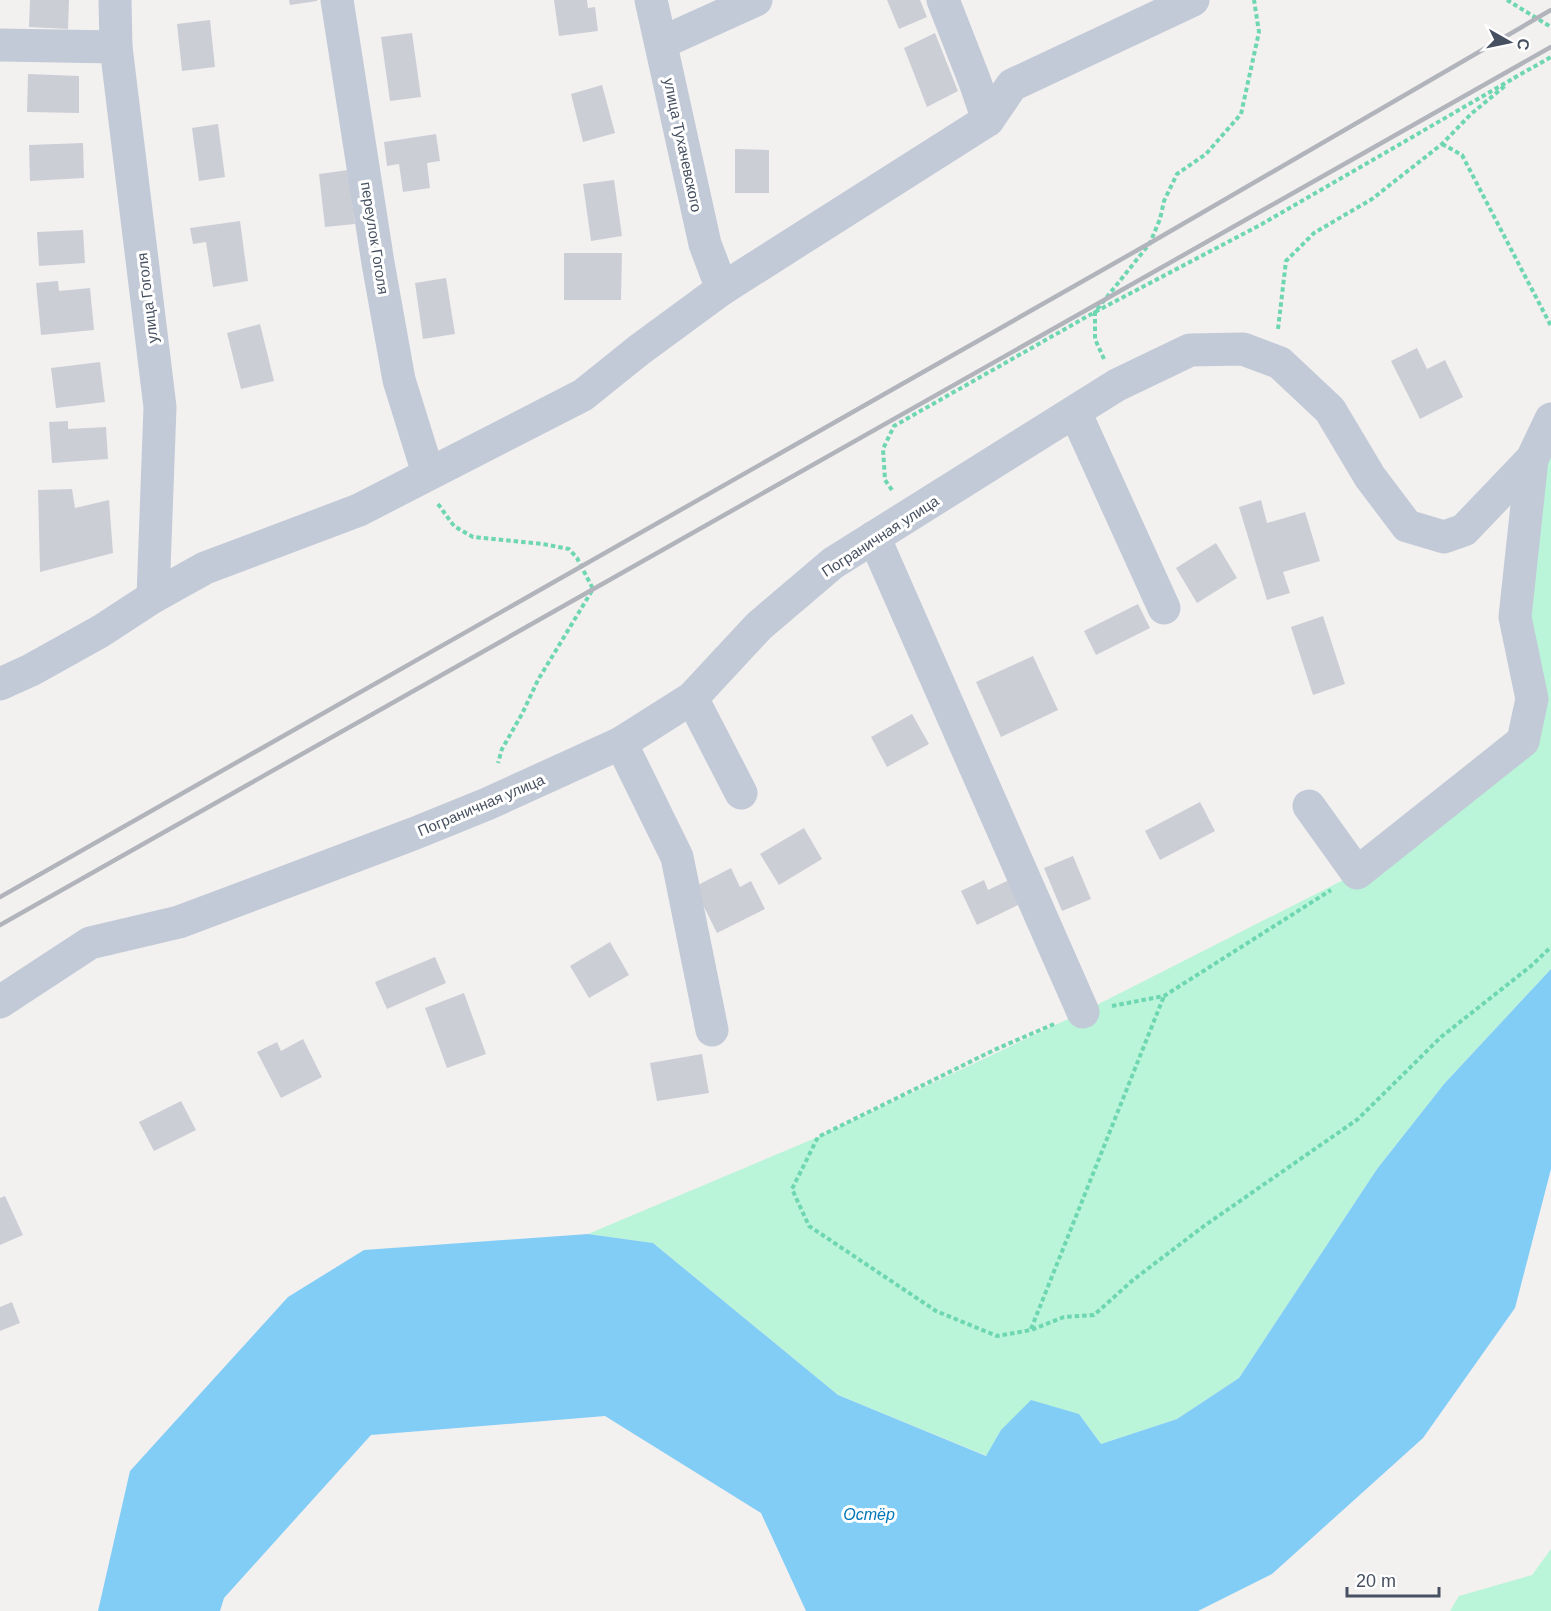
<svg xmlns="http://www.w3.org/2000/svg" width="1551" height="1611" font-family="Arial,sans-serif">
<style>
.green{fill:#baf5d9}
.water{fill:#82cdf6}
.building{fill:#ccced6}
.lines{fill:none;stroke-linecap:round;stroke-linejoin:round}
.path{stroke:#6ed7b2;stroke-width:4;stroke-dasharray:4.5 3;stroke-linecap:butt}
.minor{stroke:#c2cad7;stroke-width:33}
.rail{stroke:#b1b4bb;stroke-width:4.5}
.labels{text-anchor:middle;dominant-baseline:central;stroke-width:6;stroke-linejoin:round;paint-order:stroke}
.street-label{font-size:15px;fill:#465060;stroke:#fff}
.water-label{font-size:16px;font-style:italic;fill:#0077b9;stroke:#fff}
</style>
<rect width="100%" height="100%" fill="#f3f0f0"/>
<g class="green">
<polygon points="1551,419 1551,969 1444,1084 1377,1169 1239,1378 1177,1419 1101,1444 1079,1414 1001,1430 987,1456 838,1395 653,1243 588,1234 818,1137 1083,1012 1357,873 1522,741 1515,617"/>
<polygon points="1551,1549 1551,1611 1450,1611 1459,1596 1532,1575"/>
</g>
<polygon class="water" points="1551,969 1551,1169 1515,1308 1423,1438 1272,1574 1198,1611 806,1611 761,1513 605,1416 371,1435 224,1598 220,1611 98,1611 130,1471 288,1297 364,1250 588,1234 653,1243 838,1395 986,1456 1001,1430 1031,1400 1079,1414 1101,1444 1177,1419 1239,1378 1377,1169 1444,1084"/>
<g class="building">
<polygon points="30,0 69,0 68,29 29,27"/>
<polygon points="289,0 317,0 317,1 290,5"/>
<polygon points="554,0 587,0 588,8 595,7 598,31 559,36"/>
<polygon points="887,0 920,0 927,17 899,29"/>
<polygon points="210,20 215,67 182,71 177,24"/>
<polygon points="412,33 421,97 390,101 381,37"/>
<polygon points="935,33 958,91 927,107 904,48"/>
<polygon points="28,74 79,76 79,113 27,112"/>
<polygon points="602,85 615,133 583,142 571,94"/>
<polygon points="218,124 225,177 199,181 192,128"/>
<polygon points="436,134 440,161 427,163 430,188 403,192 399,164 387,166 384,142"/>
<polygon points="83,143 84,178 30,181 29,145"/>
<polygon points="735,149 769,150 769,193 735,193"/>
<polygon points="348,170 355,224 325,227 319,174"/>
<polygon points="614,180 622,236 591,241 583,184"/>
<polygon points="240,221 248,281 213,287 206,242 193,244 190,228"/>
<polygon points="83,230 85,263 39,266 37,232"/>
<polygon points="564,253 622,253 621,300 564,300"/>
<polygon points="446,278 455,334 423,339 415,283"/>
<polygon points="58,281 59,291 90,288 94,330 41,335 36,283"/>
<polygon points="260,324 274,381 241,389 227,333"/>
<polygon points="1417,348 1427,369 1445,360 1463,397 1420,419 1391,361"/>
<polygon points="100,362 105,402 56,408 51,368"/>
<polygon points="68,421 68,429 106,427 108,459 52,463 49,422"/>
<polygon points="72,489 75,508 109,500 113,553 40,572 38,490"/>
<polygon points="1261,500 1267,523 1305,512 1320,561 1283,572 1290,593 1267,600 1239,507"/>
<polygon points="1216,543 1237,578 1197,603 1176,568"/>
<polygon points="1138,604 1150,628 1096,655 1084,631"/>
<polygon points="1323,616 1345,684 1313,695 1291,627"/>
<polygon points="1033,656 1058,710 1001,737 976,682"/>
<polygon points="912,714 929,744 887,767 871,737"/>
<polygon points="1200,802 1215,831 1160,860 1145,831"/>
<polygon points="804,828 822,859 779,885 760,854"/>
<polygon points="1073,856 1091,899 1062,911 1044,868"/>
<polygon points="731,868 740,887 751,881 765,909 717,933 694,887"/>
<polygon points="1011,879 1022,903 977,925 961,891 984,880 988,890"/>
<polygon points="610,942 629,975 589,998 570,966"/>
<polygon points="435,957 446,983 387,1009 375,982"/>
<polygon points="464,993 486,1054 447,1068 425,1008"/>
<polygon points="303,1039 322,1077 281,1098 257,1052 277,1042 281,1051"/>
<polygon points="702,1054 709,1093 657,1101 650,1063"/>
<polygon points="181,1101 196,1130 154,1151 139,1122"/>
<polygon points="5,1196 23,1235 0,1245 0,1198"/>
<polygon points="12,1302 20,1323 0,1331 0,1307"/>
</g>
<g class="lines">
<g class="path">
<polyline points="1507,0 1551,27"/>
<polyline points="1514,78 1551,57"/>
<polyline points="1442,144 1462,155 1551,326"/>
<polyline points="1278,329 1286,261 1314,233 1372,199 1442,144 1471,114 1506,85"/>
<polyline points="1104,359 1095,339 1095,312 1150,243 1160,219 1164,201 1177,174 1206,154 1241,114 1259,32 1254,0"/>
<polyline points="892,490 885,480 883,449 894,426 1095,312 1262,224 1516,77"/>
<polyline points="438,504 454,526 473,537 543,544 569,549 577,558 593,589 538,680 522,714 502,749 498,763"/>
<polyline points="1112,1006 1164,996 1331,890"/>
<polyline points="1054,1024 994,1050 818,1137 792,1189 809,1226 936,1311 997,1336 1031,1330 1064,1317 1094,1315 1133,1280 1204,1226 1358,1119 1441,1037 1531,966 1551,947"/>
<polyline points="1031,1329 1164,996"/>
</g>
<g class="minor">
<polyline points="115,0 116,47 160,407 153,597"/>
<polyline points="337,0 378,263 399,380 428,473"/>
<polyline points="651,0 705,244 722,289"/>
<polyline points="943,0 975,82 988,120"/>
<polyline points="661,43 756,0"/>
<polyline points="0,45 116,47"/>
<polyline points="1075,412 1164,608"/>
<polyline points="874,537 1083,1012"/>
<polyline points="0,684 31,670 101,631 153,597 205,568 359,510 583,395 639,350 722,289 988,120 1012,85 1193,0"/>
<polyline points="692,698 741,793"/>
<polyline points="621,743 677,857 712,1030"/>
<polyline points="1309,806 1357,873 1523,741 1532,699 1515,617 1532,459"/>
<polyline points="0,1002 90,943 179,922 413,834 487,804 621,743 692,698 759,626 833,563 1117,385 1190,350 1243,349 1280,363 1330,410 1370,477 1407,526 1444,537 1464,530 1532,459 1551,419"/>
</g>
<g class="rail">
<polyline points="0,897 1150,243 1551,10"/>
<polyline points="0,925 1551,47"/>
</g>
</g>
<g class="labels">
<g class="street-label">
<text transform="translate(683 145) rotate(78)">улица Тухачевского</text>
<text transform="translate(375 238) rotate(81)">переулок Гоголя</text>
<text transform="translate(147 298) rotate(-97)">улица Гоголя</text>
<text transform="translate(880 536) rotate(-33)">Пограничная улица</text>
<text transform="translate(481 805) rotate(-23)">Пограничная улица</text>
</g>
<g class="water-label">
<text x="869" y="1514">Остёр</text>
</g>
</g>
<g transform="translate(1509 42) rotate(99)" stroke="#ffffff" stroke-width="4.5" paint-order="stroke">
<path d="M0-4.5L10 22L0 15L-10 22Z" fill="#465060"/>
<text y="-9" font-size="16" font-weight="bold" text-anchor="middle" fill="#465060">С</text>
</g>
<path d="M1347 1587v9h92v-9" fill="none" stroke="#465060" stroke-width="3"/>
<text x="1356" y="1587" font-size="18" fill="#465060" stroke="#ffffff" stroke-width="4.5" paint-order="stroke">20 m</text>
</svg>
